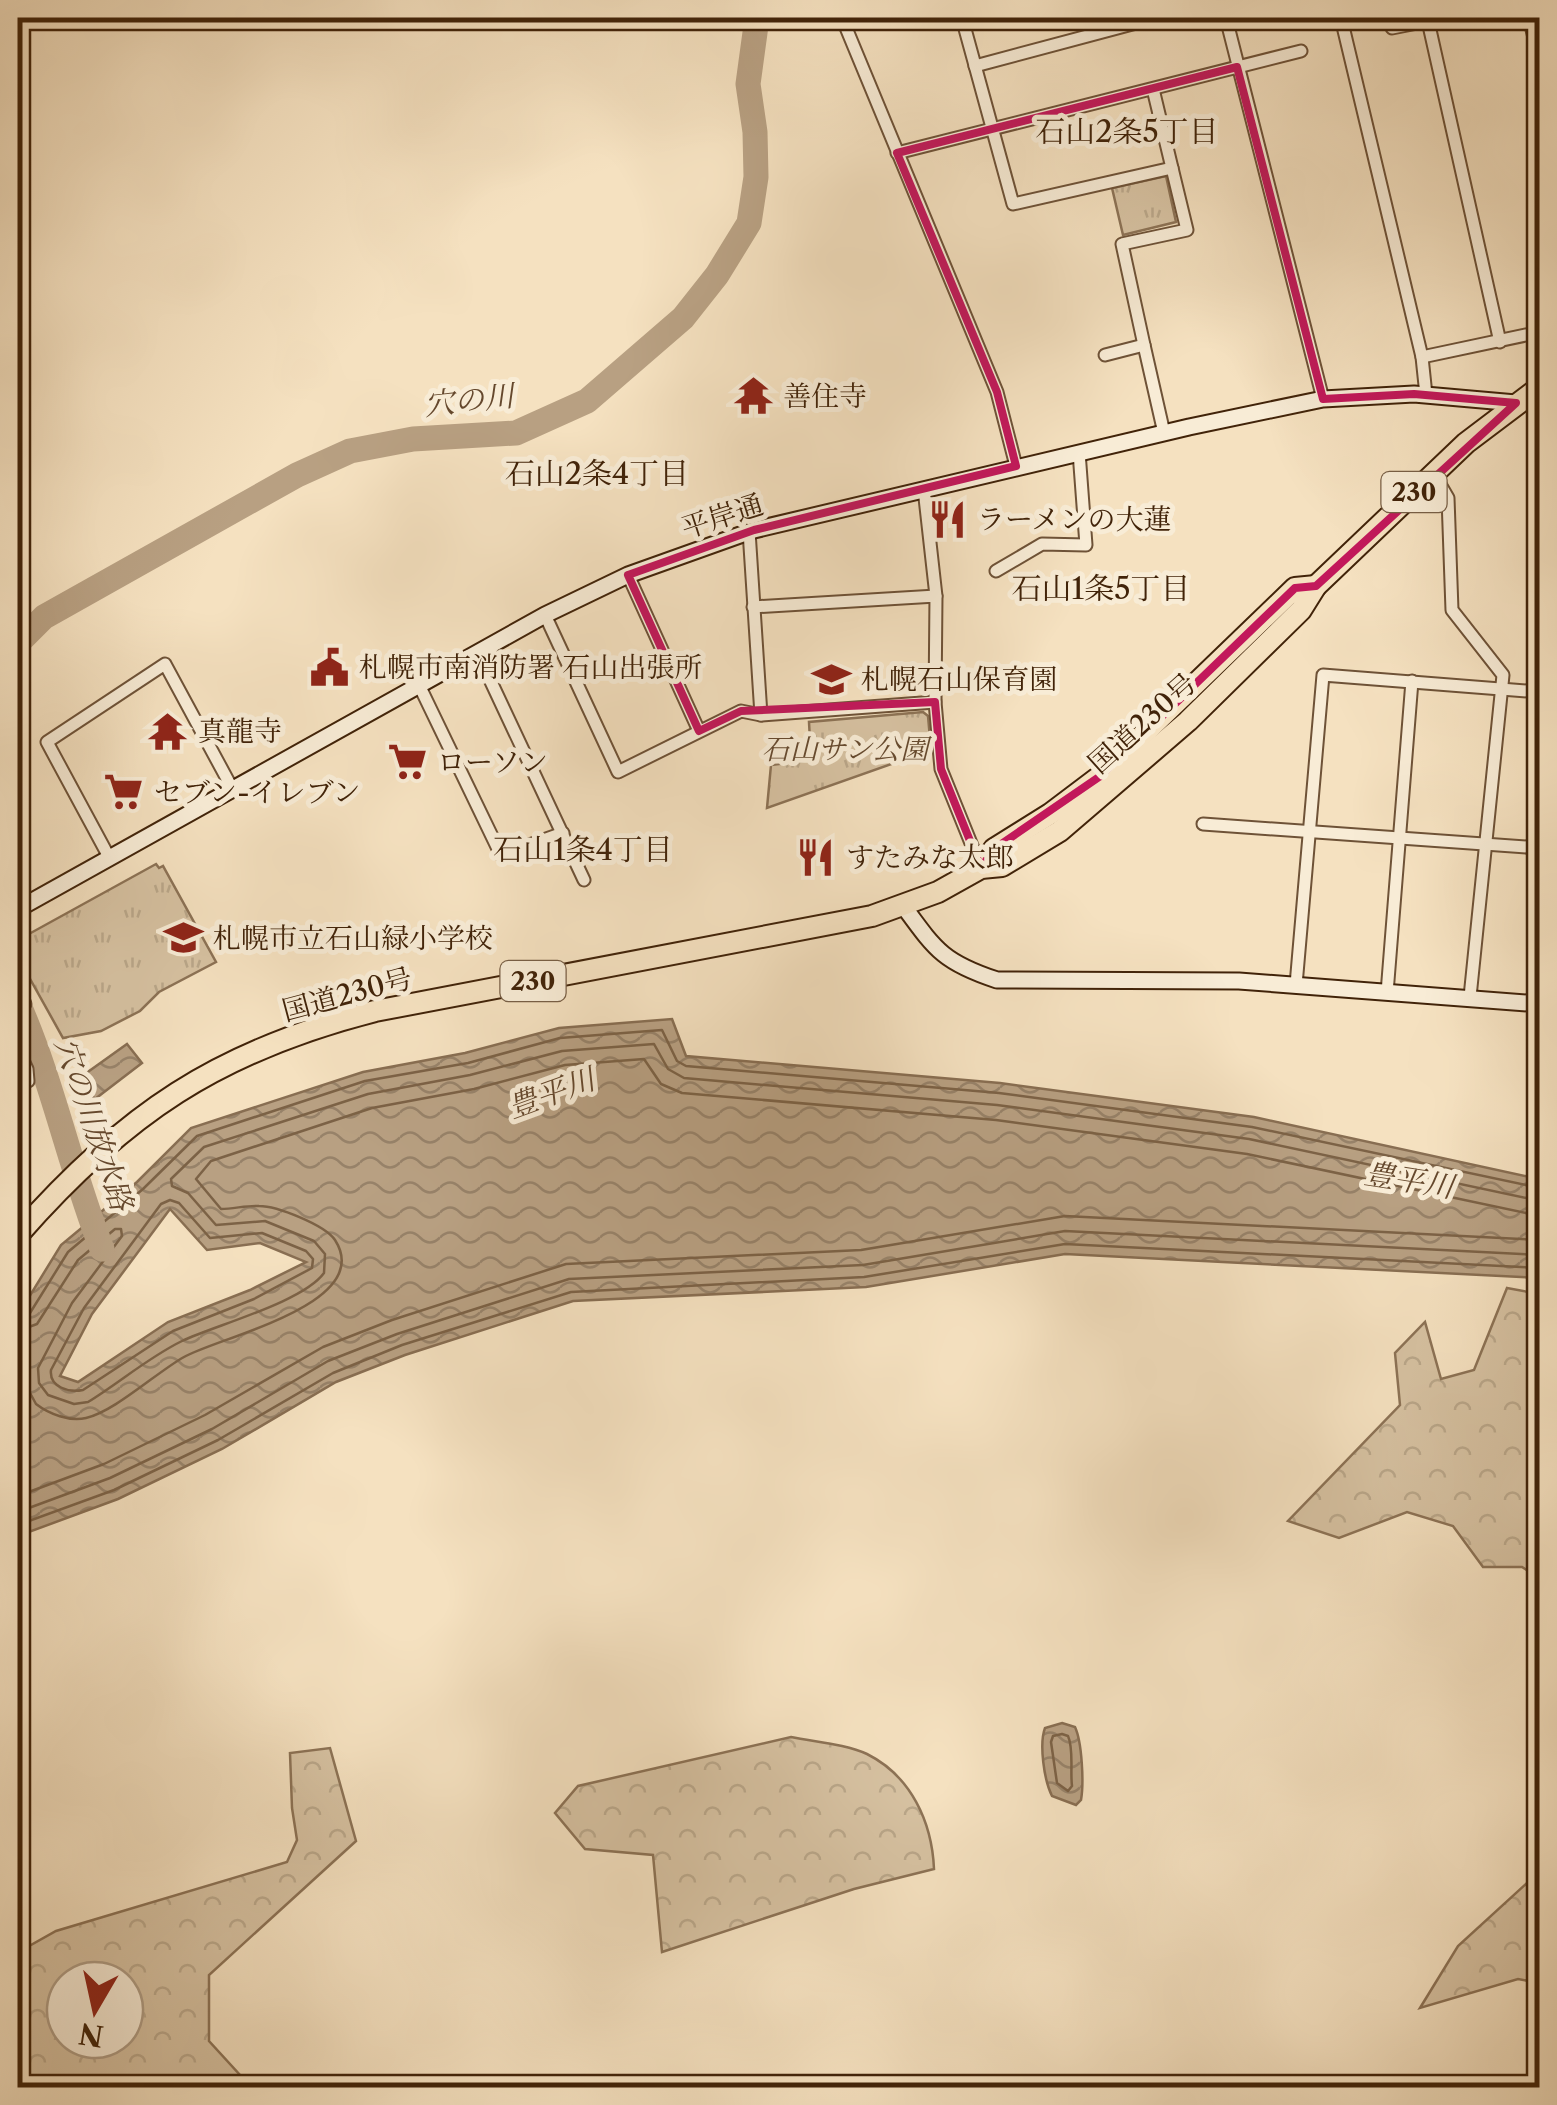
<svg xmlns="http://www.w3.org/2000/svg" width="1557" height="2105" font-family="'Libre Caslon Text','Noto Serif JP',serif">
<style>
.forest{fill:url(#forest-crowns);stroke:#8c7255;stroke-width:2.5;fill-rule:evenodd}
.park{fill:url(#park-tufts);stroke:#8c7255;stroke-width:2.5}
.water{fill:url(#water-waves);stroke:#886e52;stroke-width:2.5;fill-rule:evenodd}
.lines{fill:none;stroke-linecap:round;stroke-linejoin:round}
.shore{stroke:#7c6246;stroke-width:2.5}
.river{stroke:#b8a082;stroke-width:25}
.street-casing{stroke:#6e5237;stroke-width:15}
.secondary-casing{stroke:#412309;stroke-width:19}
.highway-casing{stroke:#412309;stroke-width:24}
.street{stroke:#f8ecd6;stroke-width:11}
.secondary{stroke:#f8ecd6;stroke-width:15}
.highway{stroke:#f5e1c0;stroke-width:20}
.marked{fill:none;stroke:#c2185b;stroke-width:8;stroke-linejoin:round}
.labels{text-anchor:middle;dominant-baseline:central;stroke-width:10;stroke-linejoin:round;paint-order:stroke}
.shield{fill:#f8ecd6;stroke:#785f46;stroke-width:2.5}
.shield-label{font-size:25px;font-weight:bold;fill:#412309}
.poi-label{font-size:28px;fill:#412309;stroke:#f8ecd6;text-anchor:start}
.street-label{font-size:28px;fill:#412309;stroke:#f8ecd6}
.park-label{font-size:28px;font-style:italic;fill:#664a2f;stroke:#f8ecd6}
.neighbourhood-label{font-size:30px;fill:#412309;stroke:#f8ecd6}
.water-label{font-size:30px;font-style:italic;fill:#65482d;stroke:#f8ecd6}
</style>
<defs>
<pattern id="forest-crowns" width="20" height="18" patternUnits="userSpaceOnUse" patternTransform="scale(2.5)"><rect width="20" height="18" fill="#d6c1a1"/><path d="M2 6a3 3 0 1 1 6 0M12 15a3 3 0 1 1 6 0" fill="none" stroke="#b9a689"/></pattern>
<pattern id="park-tufts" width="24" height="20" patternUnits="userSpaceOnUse" patternTransform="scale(2.5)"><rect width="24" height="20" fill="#d6c1a1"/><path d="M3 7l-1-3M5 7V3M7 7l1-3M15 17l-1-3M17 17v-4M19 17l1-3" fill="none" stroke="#b9a689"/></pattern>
<pattern id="water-waves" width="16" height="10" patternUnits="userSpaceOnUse" patternTransform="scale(2.5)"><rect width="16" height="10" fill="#b8a082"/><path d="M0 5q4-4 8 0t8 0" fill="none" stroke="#978269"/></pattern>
</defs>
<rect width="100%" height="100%" fill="#f5e1c0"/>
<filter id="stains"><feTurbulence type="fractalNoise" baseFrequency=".002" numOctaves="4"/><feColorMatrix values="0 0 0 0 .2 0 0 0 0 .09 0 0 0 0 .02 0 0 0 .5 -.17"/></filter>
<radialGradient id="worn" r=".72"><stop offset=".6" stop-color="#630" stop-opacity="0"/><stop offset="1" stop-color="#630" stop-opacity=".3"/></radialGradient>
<g class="forest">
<polygon points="1507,1288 1539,1294 1539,1578 1522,1567 1483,1567 1453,1526 1407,1512 1339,1538 1288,1521 1400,1405 1395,1353 1425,1322 1441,1379 1474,1370"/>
<path d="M791 1737C815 1742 846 1744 867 1754 911 1776 932 1822 934 1869L854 1889 662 1952 653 1855 585 1849 555 1813 578 1786Z"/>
<path d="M330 1748 356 1841 209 1975V2041L251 2087H18V1919L26 1913 22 1950 56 1931 287 1862 297 1840 292 1808 290 1753ZM65 1980H125V2040H65Z"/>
<polygon points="1539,1872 1539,1983 1518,1979 1420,2008 1458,1946"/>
</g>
<g class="park">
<polygon points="1166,176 1176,222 1123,235 1112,188"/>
<polygon points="923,712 928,716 931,750 767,808 771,765 811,760 809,722"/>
<polygon points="156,864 159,868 163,866 216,962 159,992 140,1011 101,1031 63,1038 29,977 18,940"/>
</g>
<g class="water">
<path d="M672 1019 686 1056 1000 1083 1254 1117 1539 1179V1278L1065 1254 866 1287 573 1301 405 1355 336 1382 222 1449 118 1499 18 1536V1315L61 1245 137 1182 191 1128 363 1072 465 1053 559 1028ZM170 1209 207 1250 260 1243 306 1262 250 1290 168 1322 78 1382 60 1376 92 1314Z"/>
<polygon points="127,1044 142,1063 95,1099 78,1079"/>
<path d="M1062 1723 1075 1727C1082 1742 1084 1783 1081 1800L1076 1805 1052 1796C1044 1780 1039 1744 1045 1728Z"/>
</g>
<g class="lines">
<g class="shore">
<path d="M170 1200 179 1203 210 1238 262 1233 306 1251 313 1259 312 1268 254 1299 173 1331 83 1390C69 1393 49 1387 51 1370L84 1308 161 1204Z"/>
<polyline points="18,1318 30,1313 68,1252 143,1189 197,1136 365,1081 468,1063 560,1038 662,1030 677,1061 686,1066 999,1093 1252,1127 1540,1188"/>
<path d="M18 1331 37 1324 78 1260 115 1229H121L122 1236 72 1303 38 1368 39 1383 48 1395 74 1404 88 1402C119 1383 149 1357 182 1341 216 1325 303 1302 324 1273L325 1254 314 1241 265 1221 216 1225 188 1193 172 1186 171 1179 204 1147 368 1094 470 1075 562 1051 654 1044 668 1069 684 1078 997 1105 1249 1139 1540 1201"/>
<path d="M18 1346 29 1349 23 1380 36 1404C49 1414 70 1422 86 1418 114 1412 157 1372 184 1357 219 1337 376 1304 335 1240 325 1225 277 1206 259 1206 247 1205 234 1209 221 1209L196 1179 211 1161 372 1108 474 1089 565 1065 644 1059 661 1084 682 1093 996 1120 1247 1154 1540 1216"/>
<polyline points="18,1496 104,1464 205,1415 323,1347 392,1320 566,1264 861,1250 1065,1216 1540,1240"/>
<polyline points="18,1512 110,1478 212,1429 328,1361 397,1334 569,1279 863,1265 1065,1231 1540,1255"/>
<polyline points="18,1525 114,1490 218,1440 333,1373 402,1345 571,1292 864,1277 1065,1244 1540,1268"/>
<path d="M1062 1734 1068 1736C1074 1749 1070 1771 1072 1786L1068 1791 1057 1783 1051 1742 1053 1736Z"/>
</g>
<g class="river">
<polyline points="18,643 44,617 297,475 350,451 413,439 516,433 587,401 683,318 717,275 749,223 756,177 755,132 748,84 757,18"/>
<path d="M18 1003C53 1082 70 1168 102 1249"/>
</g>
<defs>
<g id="street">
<polyline points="842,18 997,392 1016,466"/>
<polyline points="962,18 1013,204 1172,168 1153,89"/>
<polyline points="1226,18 1323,399"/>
<polyline points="1341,18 1422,357"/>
<polyline points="1529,18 1540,61"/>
<polyline points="1428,21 1500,342"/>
<polyline points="1392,28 1443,18"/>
<polyline points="975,66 1155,18"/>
<polyline points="897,153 1301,51"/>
<polyline points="1144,345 1122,244 1187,230 1172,168"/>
<polyline points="1105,355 1144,345 1164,433"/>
<polyline points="1426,395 1422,357 1540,332"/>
<polyline points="1434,474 1448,498 1452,610 1503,675 1470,997"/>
<polyline points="924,489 936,596"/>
<polyline points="749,531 761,715"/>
<polyline points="996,571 1042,544 1086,545 1079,452"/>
<polyline points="628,575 699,731"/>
<polyline points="753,607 936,596 935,702 941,769 981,868"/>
<polyline points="545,615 618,772 741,711 761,715 935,702"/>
<polyline points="478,654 584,880"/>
<polyline points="419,685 501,855 563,833"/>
<polyline points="1203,824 1540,848"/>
<polyline points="109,857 47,742 165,664 232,788"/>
<polyline points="18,985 25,1004 18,1007"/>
<polyline points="1296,985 1323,675 1540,692"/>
<polyline points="1387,993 1412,681"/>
<polyline points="18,1050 27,1069 28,1081 18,1085"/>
</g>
<g id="secondary">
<path d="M902 904C935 949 942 962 997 980L1239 981 1540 1004"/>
<polyline points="18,909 545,615 628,575 754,530 1189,427 1323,399 1414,394 1516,403"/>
</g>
<g id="highway">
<polyline points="981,868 994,849 1050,814 1099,777 1295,588 1316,586"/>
<path d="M18 1235C124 1114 218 1051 375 1011L872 916 938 892 981 868 1002 866 1060 831 1188 721 1301 610 1316 586 1466 443 1540 387"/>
</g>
</defs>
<use href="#street" class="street-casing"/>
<use href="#secondary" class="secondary-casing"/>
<use href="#highway" class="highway-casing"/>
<use href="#street" class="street"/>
<use href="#secondary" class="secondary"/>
<use href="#highway" class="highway"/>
</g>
<path class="marked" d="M1237 67 1323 399 1414 394 1516 403 1316 586 1295 588 1099 777 994 849 981 868 941 769 935 702 741 711 699 731 628 575 754 530 1016 466 997 392 897 153Z"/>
<defs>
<symbol id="temple-bare" viewBox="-9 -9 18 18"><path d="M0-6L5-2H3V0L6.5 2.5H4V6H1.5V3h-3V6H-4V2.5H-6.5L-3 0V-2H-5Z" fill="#8f2418" stroke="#f8ecd6" stroke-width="2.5" paint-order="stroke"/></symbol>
<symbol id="restaurant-bare" viewBox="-9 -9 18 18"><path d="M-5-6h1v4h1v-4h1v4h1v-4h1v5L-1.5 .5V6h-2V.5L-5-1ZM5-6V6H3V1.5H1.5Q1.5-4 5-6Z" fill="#8f2418" stroke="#f8ecd6" stroke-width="2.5" paint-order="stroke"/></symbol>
<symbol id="civic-bare" viewBox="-9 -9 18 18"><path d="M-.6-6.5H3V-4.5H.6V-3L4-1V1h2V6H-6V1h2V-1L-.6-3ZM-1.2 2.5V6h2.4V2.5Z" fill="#8f2418" stroke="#f8ecd6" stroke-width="2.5" paint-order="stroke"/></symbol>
<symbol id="school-bare" viewBox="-9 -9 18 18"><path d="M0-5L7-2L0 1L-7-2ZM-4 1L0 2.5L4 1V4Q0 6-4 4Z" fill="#8f2418" stroke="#f8ecd6" stroke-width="2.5" paint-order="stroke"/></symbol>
<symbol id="supermarket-bare" viewBox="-9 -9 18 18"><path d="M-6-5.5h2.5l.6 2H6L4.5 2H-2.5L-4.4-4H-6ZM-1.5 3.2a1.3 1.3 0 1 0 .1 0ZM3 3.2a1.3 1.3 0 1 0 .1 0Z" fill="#8f2418" stroke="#f8ecd6" stroke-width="2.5" paint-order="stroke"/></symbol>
</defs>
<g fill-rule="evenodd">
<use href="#temple-bare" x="726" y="368" width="55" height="55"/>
<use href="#restaurant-bare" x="920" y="492" width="55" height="55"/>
<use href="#civic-bare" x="302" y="640" width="55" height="55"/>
<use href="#school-bare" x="804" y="652" width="55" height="55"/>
<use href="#temple-bare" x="140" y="704" width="55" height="55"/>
<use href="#supermarket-bare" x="380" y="734" width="55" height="55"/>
<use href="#supermarket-bare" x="96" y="764" width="55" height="55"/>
<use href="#restaurant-bare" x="788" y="830" width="55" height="55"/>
<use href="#school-bare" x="156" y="910" width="55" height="55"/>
</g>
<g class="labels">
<g class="shield">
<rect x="1381.5" y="472" width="65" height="40" rx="8"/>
<rect x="500.5" y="961" width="65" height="40" rx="8"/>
</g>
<g class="shield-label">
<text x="1414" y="492">230</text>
<text x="533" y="981">230</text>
</g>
<g class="poi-label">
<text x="783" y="396">善住寺</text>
<text x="977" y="519">ラーメンの大蓮</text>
<text x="359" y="667">札幌市南消防署 石山出張所</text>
<text x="861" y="679">札幌石山保育園</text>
<text x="198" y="731">真龍寺</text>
<text x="437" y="762">ローソン</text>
<text x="154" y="792">セブン-イレブン</text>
<text x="846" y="857">すたみな太郎</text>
<text x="213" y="938">札幌市立石山緑小学校</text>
</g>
<g class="street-label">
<text transform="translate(722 516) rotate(-18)">平岸通</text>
<text transform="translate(1142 723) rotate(-42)">国道230号</text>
<text transform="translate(347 994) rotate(-15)">国道230号</text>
</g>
<g class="park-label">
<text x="845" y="749">石山サン公園</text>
</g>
<g class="neighbourhood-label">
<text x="1127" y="131">石山2条5丁目</text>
<text x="597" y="473">石山2条4丁目</text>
<text x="1101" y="588">石山1条5丁目</text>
<text x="583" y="849">石山1条4丁目</text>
</g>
<g class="water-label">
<text transform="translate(469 400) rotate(-6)">穴の川</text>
<text transform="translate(551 1093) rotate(-20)">豊平川</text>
<text transform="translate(94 1124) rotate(71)">穴の川放水路</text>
<text transform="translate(1409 1180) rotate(9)">豊平川</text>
</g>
</g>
<rect width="1557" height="2105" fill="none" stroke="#f5e1c0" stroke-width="60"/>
<rect x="20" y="20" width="1517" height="2065" fill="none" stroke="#412309" stroke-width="5"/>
<rect x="30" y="30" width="1497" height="2045" fill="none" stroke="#412309" stroke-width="2.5"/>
<g transform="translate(95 2010) rotate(189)"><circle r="48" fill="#f8ecd6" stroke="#af9c84" stroke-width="2.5"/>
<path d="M0-8L18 38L0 25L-18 38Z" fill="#8f2418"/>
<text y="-15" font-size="28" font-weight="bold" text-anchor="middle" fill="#412309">N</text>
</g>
<rect width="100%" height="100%" filter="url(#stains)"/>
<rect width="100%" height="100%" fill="url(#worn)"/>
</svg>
